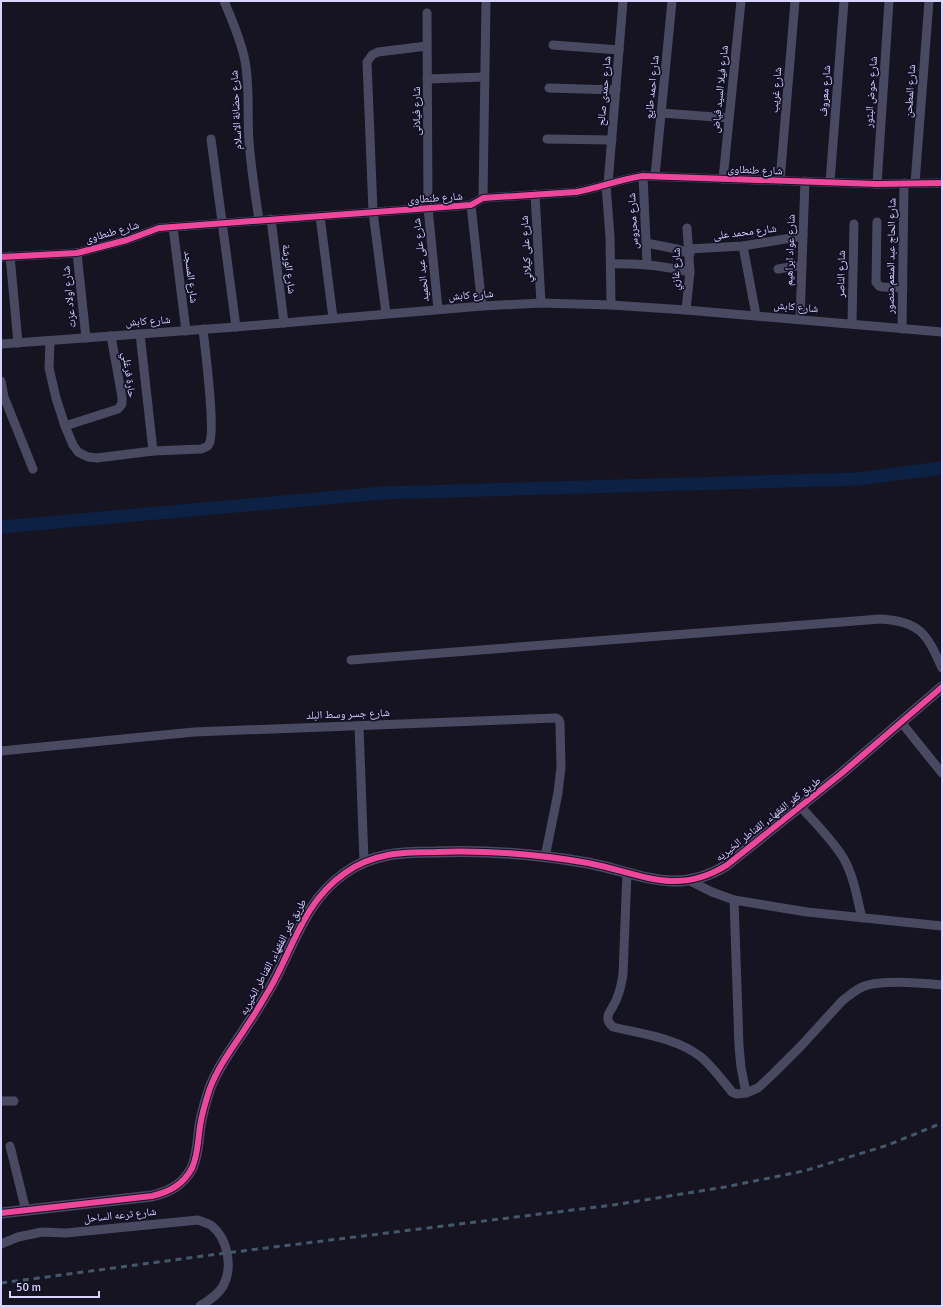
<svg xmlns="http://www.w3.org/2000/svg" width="943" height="1307" font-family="Signika,'Noto Naskh Arabic',sans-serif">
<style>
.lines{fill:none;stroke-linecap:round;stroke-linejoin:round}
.canal{stroke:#0d2144;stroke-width:13}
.minor{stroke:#4a4962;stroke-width:9}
.tertiary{stroke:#4a4962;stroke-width:11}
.rail{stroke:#43596b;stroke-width:3;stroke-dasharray:6 5;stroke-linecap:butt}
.cycleway-casing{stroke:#130f26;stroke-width:8}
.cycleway{stroke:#ed469a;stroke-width:6}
.labels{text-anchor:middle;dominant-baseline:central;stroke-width:3.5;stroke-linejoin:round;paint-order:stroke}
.street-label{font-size:11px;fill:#d9d4ff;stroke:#130f26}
</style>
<rect width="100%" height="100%" fill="#161421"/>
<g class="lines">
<polyline class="canal" points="1,527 383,493 858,479 942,468"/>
<g class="minor">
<path d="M224 1C232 20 241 40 245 61 250 88 247 114 249 141 251 167 255 194 259 220"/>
<polyline points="427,13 428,208 438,309"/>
<polyline points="553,45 619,50"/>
<polyline points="427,79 484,77"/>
<polyline points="549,88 616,90"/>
<polyline points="661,113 729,118"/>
<polyline points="211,139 236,327"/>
<polyline points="547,139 612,140"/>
<polyline points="643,176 647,264"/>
<polyline points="655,176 672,1"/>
<polyline points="723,179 741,1"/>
<polyline points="780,181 795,1"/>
<polyline points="830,182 844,1"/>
<polyline points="915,183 929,1"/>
<polyline points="608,184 623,1"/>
<polyline points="877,184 889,1"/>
<polyline points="606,185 610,237 611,305"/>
<polyline points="535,194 541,303"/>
<polyline points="483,198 486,1"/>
<polyline points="471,205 482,306"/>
<polyline points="320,216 333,318"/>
<polyline points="271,219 284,323"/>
<polyline points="877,222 876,282 879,286 882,287 903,288"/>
<polyline points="173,227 186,331"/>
<polyline points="646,243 677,249 690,254"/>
<polyline points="743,246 756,315"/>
<polyline points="689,249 743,246 803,236"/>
<polyline points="77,253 86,338"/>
<polyline points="10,256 18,343"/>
<path d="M1 257 77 253 127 240 159 228 471 205 483 198 576 192C599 188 620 179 643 176L877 184 942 183"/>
<path d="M611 264C638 263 664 266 690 272"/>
<polyline points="778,269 802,265"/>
<polyline points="686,310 690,272 687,228"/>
<polyline points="386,313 373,212 367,62 372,55 378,52 427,46"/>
<polyline points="800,319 805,181"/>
<polyline points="852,324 854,224"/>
<polyline points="902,329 904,183"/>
<polyline points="140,334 153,451"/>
<path d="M50 341 49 368 56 398 65 426 73 445 78 452 88 457 97 458 153 451 201 449C204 448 208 447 209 444 216 433 205 348 203 329"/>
<polyline points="1,344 236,327 482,306 541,303 611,305 686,310 942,332"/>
<polyline points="1,381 4,397 33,469"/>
<polyline points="65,426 118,409 122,404 122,397 111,336"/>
<path d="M351 660 880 619C920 621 927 634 942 668"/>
<polyline points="901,722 942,773"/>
<polyline points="359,726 364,862"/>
<polyline points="1,751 194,732 556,718 559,720 560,723 561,767 558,793 545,857"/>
<path d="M800 806C815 823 833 840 844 859 854 877 857 898 862 918"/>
<path d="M627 872 623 974C621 986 619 997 612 1008 610 1011 607 1015 608 1019 608 1023 611 1025 613 1027 642 1034 677 1038 701 1057 713 1067 722 1080 732 1092L736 1094 746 1093 758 1088 774 1073 801 1046 842 1001C850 995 858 987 868 985 887 980 922 983 942 985"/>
<polyline points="690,881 712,892 734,900 807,912 942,926"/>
<polyline points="734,900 739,1046 741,1067 746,1093"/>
<polyline points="1,1101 14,1101"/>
<polyline points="10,1146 26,1211"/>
<path d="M1 1244 18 1237 42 1232 66 1233 198 1220C202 1222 208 1223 212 1226 228 1239 233 1268 223 1286 218 1295 208 1301 200 1306"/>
</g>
<path class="tertiary" d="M1 1213 152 1196C169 1192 183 1185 192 1168 198 1155 198 1140 200 1126 202 1113 206 1100 210 1088 219 1064 235 1045 248 1024 256 1013 262 1001 269 990 293 949 303 902 345 873 357 864 373 858 388 855 403 852 419 852 435 852 486 850 537 854 588 863 640 873 676 897 727 865L842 773 942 687"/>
<polyline class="rail" points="1,1283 226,1253 613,1205 725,1187 804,1171 888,1145 942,1123"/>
<defs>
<g id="cycleway">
<path d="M1 257 77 253 127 240 159 228 471 205 483 198 576 192C599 188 620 179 643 176L877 184 942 183"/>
<path d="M1 1213 152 1196C169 1192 183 1185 192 1168 198 1155 198 1140 200 1126 202 1113 206 1100 210 1088 219 1064 235 1045 248 1024 256 1013 262 1001 269 990 293 949 303 902 345 873 357 864 373 858 388 855 403 852 419 852 435 852 486 850 537 854 588 863 640 873 676 897 727 865L842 773 942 687"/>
</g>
</defs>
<use href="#cycleway" class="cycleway-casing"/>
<use href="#cycleway" class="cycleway"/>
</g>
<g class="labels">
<g class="street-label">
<text transform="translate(652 87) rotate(-84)">شارع احمد طايع</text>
<text transform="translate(720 89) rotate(-84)">شارع فيلا السيد فياض</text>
<text transform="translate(776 90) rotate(-85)">شارع غريب</text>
<text transform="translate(604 91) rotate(-85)">شارع حمدى صالح</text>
<text transform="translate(825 91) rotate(-86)">شارع معروف</text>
<text transform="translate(910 91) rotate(-86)">شارع المطحن</text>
<text transform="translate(871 92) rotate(-86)">شارع حوض البثور</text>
<text transform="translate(236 110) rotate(-93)">شارع حضانة الاسلام</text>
<text transform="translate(416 111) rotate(-90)">شارع فيلانى</text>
<text transform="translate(755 170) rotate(2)">شارع طنطاوى</text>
<text transform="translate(435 198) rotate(-4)">شارع طنطاوى</text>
<text transform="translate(633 221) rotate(-93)">شارع محروس</text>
<text transform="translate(112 232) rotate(-16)">شارع طنطاوى</text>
<text transform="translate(745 232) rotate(-7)">شارع محمد على</text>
<text transform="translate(526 249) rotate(-93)">شارع على كيلاني</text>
<text transform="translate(790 250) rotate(-88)">شارع عواد ابراهيم</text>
<text transform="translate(891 256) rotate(-89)">شارع الحاج عبد المنعم منصور</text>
<text transform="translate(421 260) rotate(-96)">شارع على عبد الحميد</text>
<text transform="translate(289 269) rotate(83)">شارع الورشة</text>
<text transform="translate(676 269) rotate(-89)">شارع غازي</text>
<text transform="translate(841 274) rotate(-89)">شارع الناصر</text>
<text transform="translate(191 277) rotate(83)">شارع المسجد</text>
<text transform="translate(471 295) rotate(-4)">شارع كابش</text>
<text transform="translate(69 297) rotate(-96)">شارع اولاد عزت</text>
<text transform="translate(796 307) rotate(5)">شارع كابش</text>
<text transform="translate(148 321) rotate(-4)">شارع كابش</text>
<text transform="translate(129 375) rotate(82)">حارة فرغلي</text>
<text transform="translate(348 714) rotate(-2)">شارع جسر وسط البلد</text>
<text transform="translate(768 819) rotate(-38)">طريق كفر الفقهاء, القناطر الخيريه</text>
<text transform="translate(273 957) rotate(-62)">طريق كفر الفقهاء, القناطر الخيريه</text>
<text transform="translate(120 1215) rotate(-6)">شارع ترعه الساحل</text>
</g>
</g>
<rect width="943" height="1307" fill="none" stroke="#d9d4ff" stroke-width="4"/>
<path d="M10 1291v6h89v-6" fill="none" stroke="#d9d4ff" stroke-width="2"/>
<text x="16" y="1291" font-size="12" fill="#d9d4ff" stroke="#130f26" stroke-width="3" paint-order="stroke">50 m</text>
</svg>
